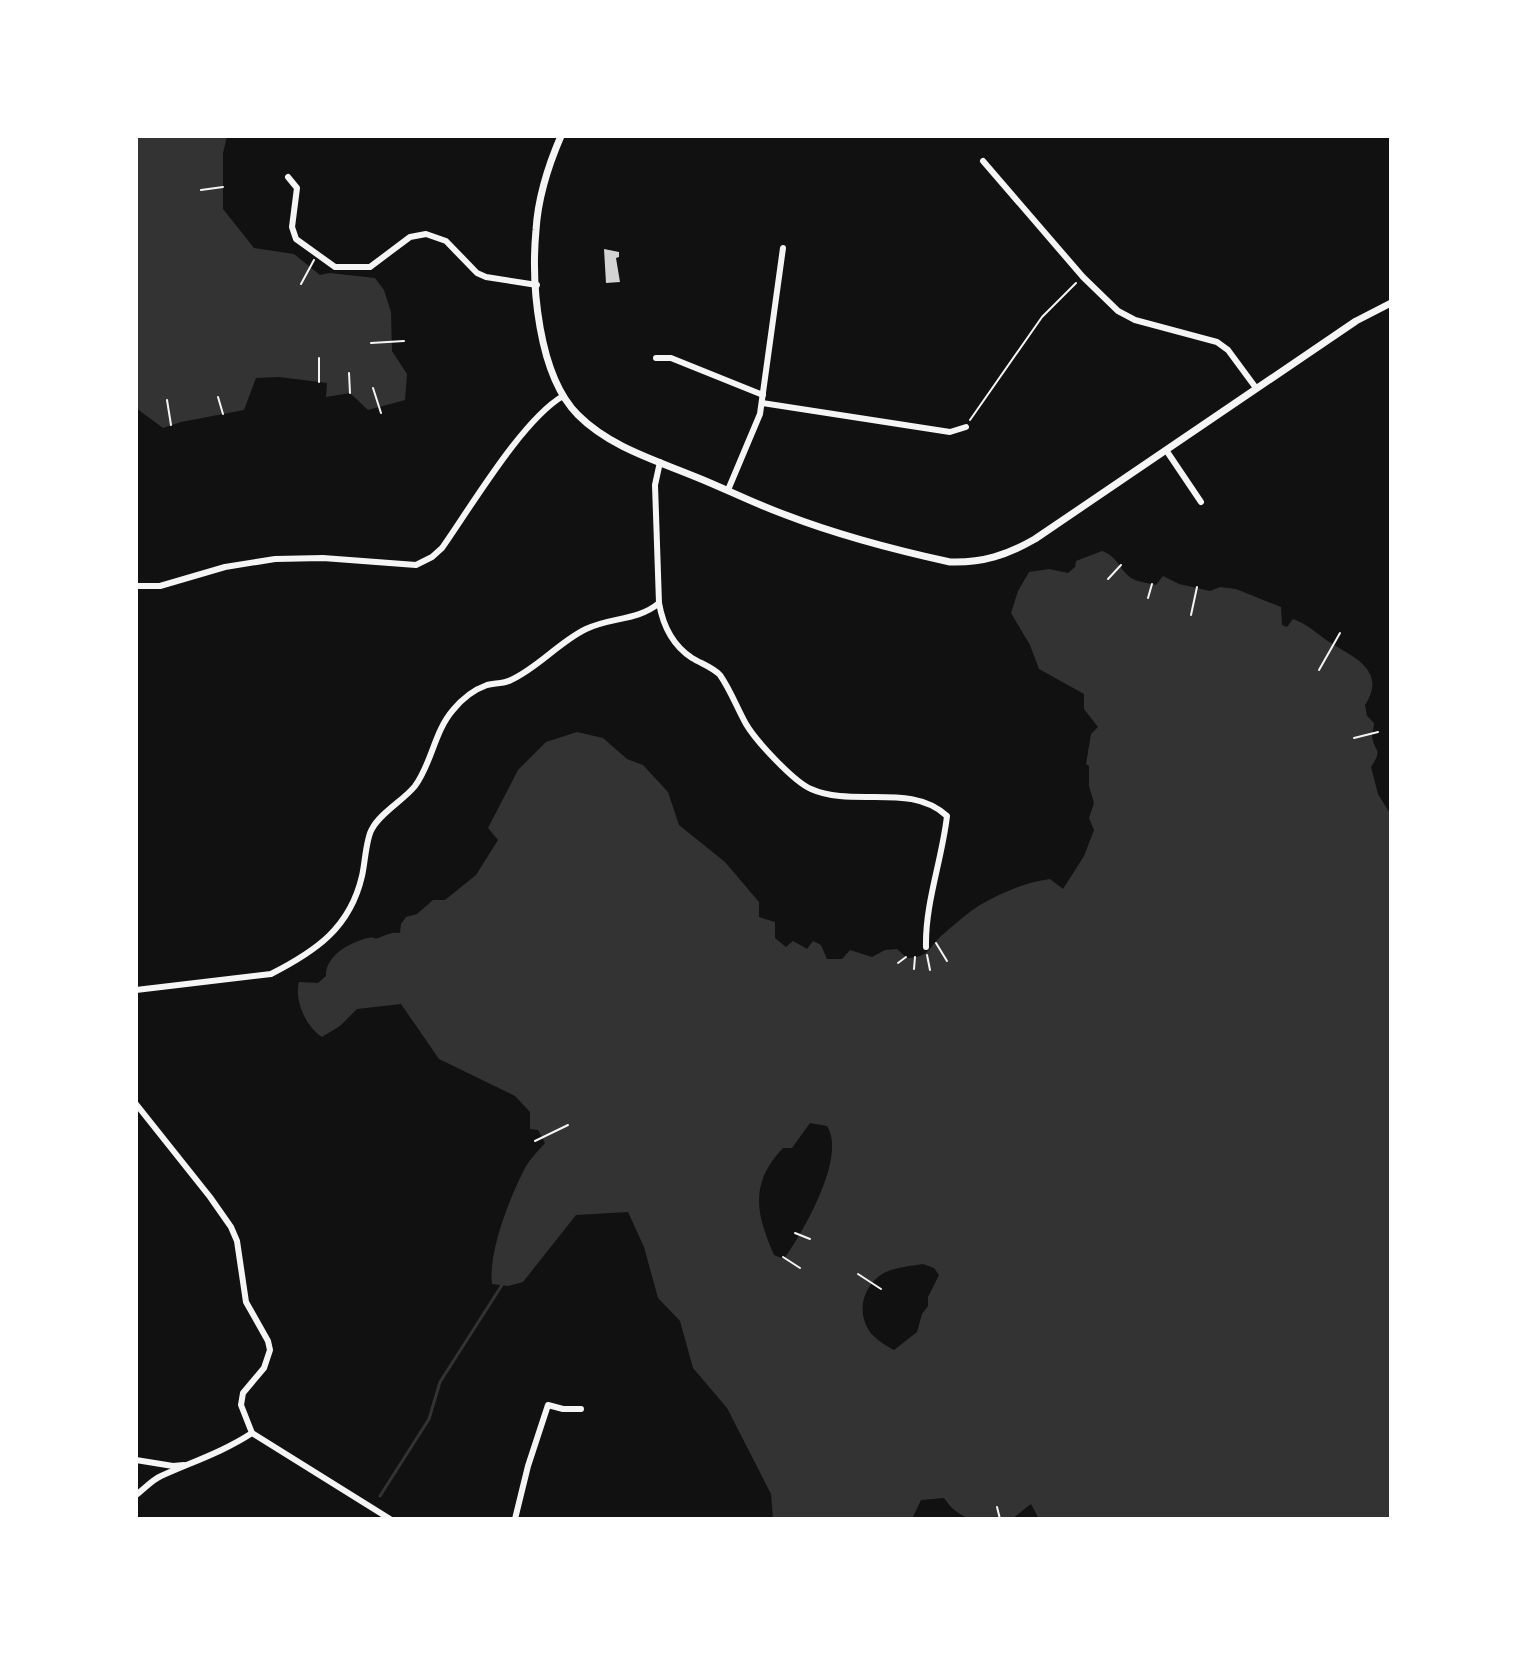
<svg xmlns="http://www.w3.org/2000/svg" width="1527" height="1655" font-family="'Work Sans',sans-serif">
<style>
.water{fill:#333;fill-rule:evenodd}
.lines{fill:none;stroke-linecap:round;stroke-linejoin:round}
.stream{stroke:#333;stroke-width:3}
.building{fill:#d3d3d3}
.path{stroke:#f5f5f5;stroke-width:2}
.minor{stroke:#f5f5f5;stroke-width:6}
.tertiary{stroke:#f5f5f5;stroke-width:7}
</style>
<rect width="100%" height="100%" fill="#111"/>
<g class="water">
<polygon points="136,136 227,136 223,153 223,209 254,248 294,254 320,275 330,273 375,278 384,290 391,312 392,351 407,374 405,400 368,410 350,393 326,397 327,383 279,377 256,378 244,410 181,422 163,428 136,408"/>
<path d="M1102 551C1117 556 1119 569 1131 578 1137 582 1149 583 1156 585L1163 576 1179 584 1210 591 1220 587 1236 589 1281 607 1282 625 1287 627 1293 619C1308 624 1318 635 1331 643 1355 658 1387 671 1365 705L1367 716 1374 723C1374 728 1372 732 1372 736 1374 753 1384 747 1371 767L1378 794 1391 815V1519H1039L1031 1504 1012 1519C982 1519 963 1526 944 1498L921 1500 912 1519H773L771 1494 727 1408 693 1368 680 1321 658 1298 644 1247 628 1212 576 1215 523 1282 508 1286 492 1284C488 1252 510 1197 525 1168 530 1159 538 1151 545 1143L538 1130 530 1129V1112L515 1096 439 1059 401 1004 357 1009 340 1026 322 1037C306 1027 294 1000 299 982L318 983 326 976C325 956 350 942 368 938 379 936 370 941 381 937 389 934 391 932 400 933L401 924 406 917 417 914 433 900H445L476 875 498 840 488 828 518 770 546 742 577 732 603 738 627 759 643 765 668 792 679 825 725 862 759 902V917L775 922V938L786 947 793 941 807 949 813 941 821 945 827 959H842L850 950 872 957 885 950 897 949 907 958C930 957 927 949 941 936 953 926 967 913 980 905 1001 893 1026 882 1050 879L1063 889 1084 856 1094 830 1089 818 1094 803 1089 786V766L1086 764 1091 734 1098 727 1084 709V694L1039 669 1030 645 1011 613 1018 591 1029 572 1049 569 1068 573 1075 567 1076 561ZM810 1123 827 1126C847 1157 803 1232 784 1259L774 1255C756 1214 749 1184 783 1148H792ZM923 1264 934 1268 939 1275 928 1297V1306L922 1314 917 1332 894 1350C883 1344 871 1337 866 1325 857 1305 867 1281 886 1272 897 1267 911 1266 923 1264Z"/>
</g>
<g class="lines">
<polyline class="stream" points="380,1496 429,1419 440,1382 502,1285"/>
</g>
<polygon class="building" points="604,249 619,252 619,257 616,258 620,282 606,283"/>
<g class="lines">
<g class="path">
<polyline points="201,190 223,187"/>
<polyline points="301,284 314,260"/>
<polyline points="371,343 404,341"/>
<polyline points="349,373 350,393"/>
<polyline points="319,382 319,358"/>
<polyline points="373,388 381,413"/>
<polyline points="218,397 223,414"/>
<polyline points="167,400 171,425"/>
<polyline points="970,420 1042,317 1076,283"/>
<polyline points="1108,579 1121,565"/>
<polyline points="1148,598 1152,584"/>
<polyline points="1191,615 1197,587"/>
<polyline points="1319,670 1340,633"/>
<polyline points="1354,738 1378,732"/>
<polyline points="936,943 947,961"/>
<polyline points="927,955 930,970"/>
<polyline points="898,963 906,957"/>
<polyline points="914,969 915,957"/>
<polyline points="535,1141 568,1125"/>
<polyline points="795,1233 810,1239"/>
<polyline points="783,1257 800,1268"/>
<polyline points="858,1274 881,1289"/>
<polyline points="997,1507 1000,1519"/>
</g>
<g class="minor">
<polyline points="983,161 1083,277 1118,311 1135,320 1217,342 1228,350 1256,388"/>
<polyline points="288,177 297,188 292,227 296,239 335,267 370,267 410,237 426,234 446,241 477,273 486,277 537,285"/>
<polyline points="656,358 671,358 763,395"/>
<polyline points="762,403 950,432 966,427"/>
<polyline points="1166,450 1201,502"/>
<polyline points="728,490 760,414 783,248"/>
<path d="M136 586H160L225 567 275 559 323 558 416 565 432 557 442 548C471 507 522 420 563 396"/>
<path d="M659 603C663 626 672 645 692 658 702 664 712 667 720 675 731 691 737 708 746 724 756 741 794 782 811 789 853 808 911 782 947 816 942 860 925 903 926 947"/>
<path d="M136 990 271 974C316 951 350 928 362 876 365 864 366 838 372 829 380 813 404 800 415 786 432 763 434 732 453 710 462 699 473 690 487 685 495 683 503 684 511 680 539 667 559 642 586 629 610 617 638 621 659 603L655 485 660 462"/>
<polyline points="136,1104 210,1197 231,1227 237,1241 246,1302 268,1341 270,1350 264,1368 243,1393 241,1405 252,1433 390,1519"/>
<polyline points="136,1460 173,1466 184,1465"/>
<path d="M136 1495C144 1489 152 1480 161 1476 192 1462 223 1452 252 1433"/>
<polyline points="515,1519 528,1466 548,1405 563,1409 581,1409"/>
</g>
<path class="tertiary" d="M561 136C548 166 538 197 536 230 531 284 538 375 578 415 610 447 655 460 696 477 726 489 755 504 786 515 838 535 895 550 950 562 983 563 1007 555 1035 539L1356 321 1391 303"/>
</g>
<rect width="1527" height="1655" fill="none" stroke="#ffffff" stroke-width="276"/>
</svg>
